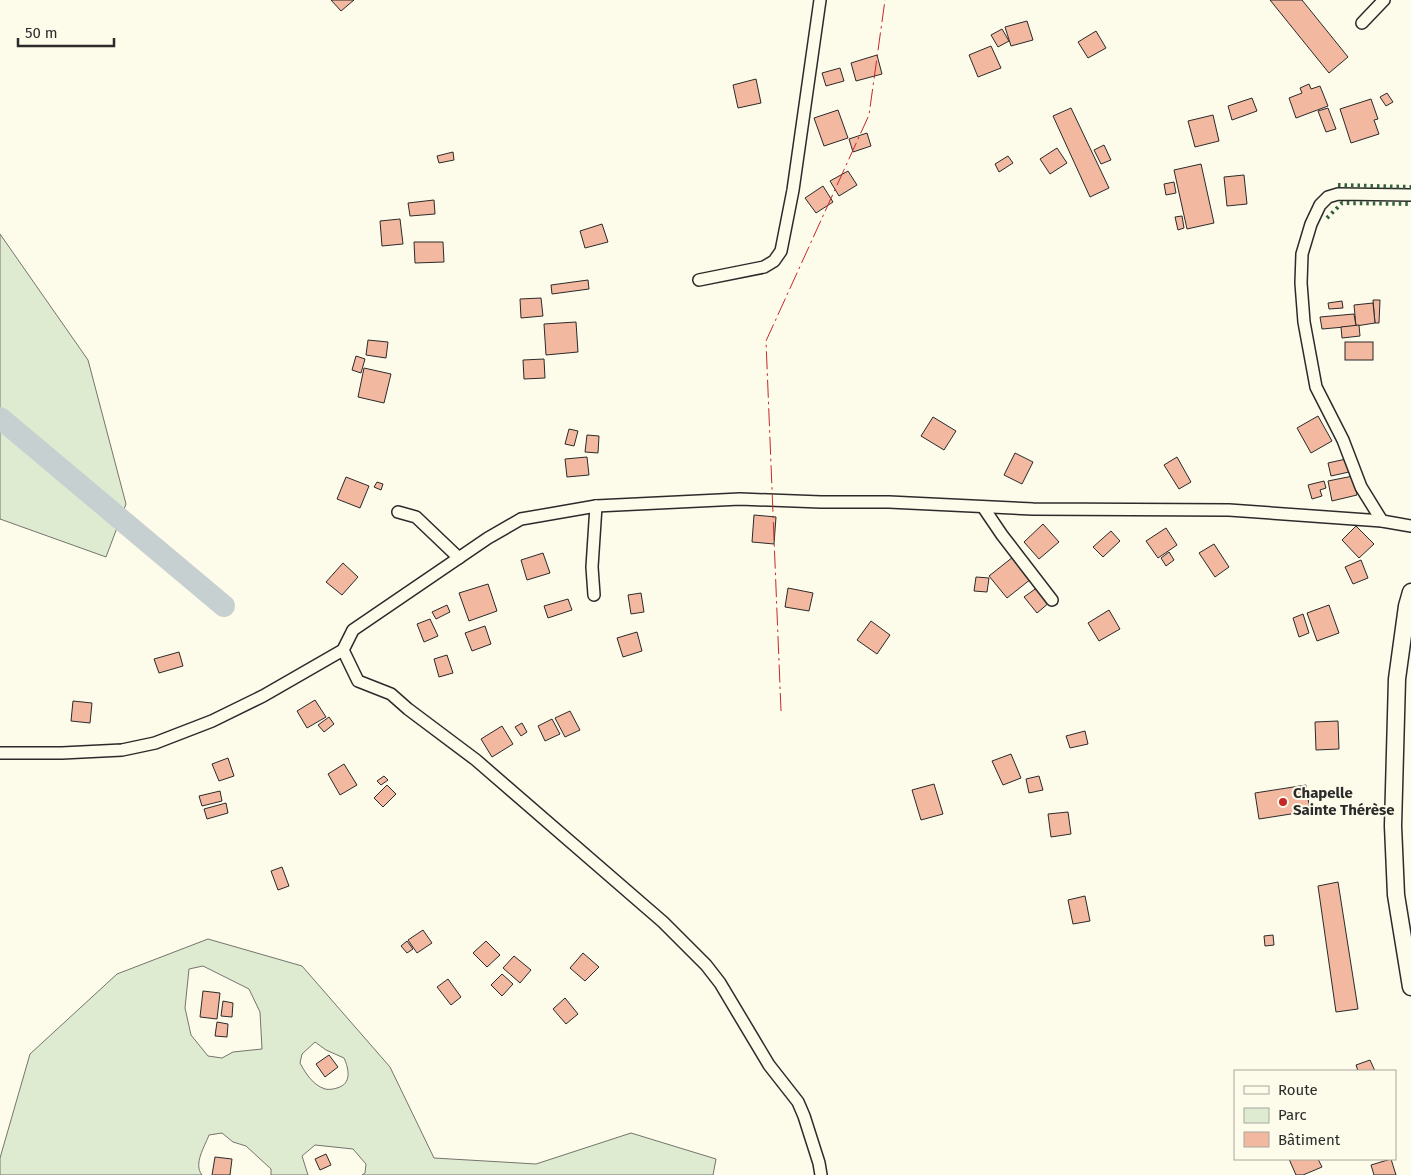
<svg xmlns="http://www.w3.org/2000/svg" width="1411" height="1175" font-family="'Fira Sans',sans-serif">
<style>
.green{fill:#deebd1;stroke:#74746e;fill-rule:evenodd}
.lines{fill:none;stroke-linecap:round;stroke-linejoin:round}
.river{stroke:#c7d0d0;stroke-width:22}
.building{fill:#f2b8a0;stroke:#2b2b2b}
.street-casing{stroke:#2b2b2b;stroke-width:14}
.secondary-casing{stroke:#2b2b2b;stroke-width:19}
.street{stroke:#fdfbea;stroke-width:11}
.secondary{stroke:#fdfbea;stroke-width:16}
.hedge{stroke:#34623c;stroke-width:4;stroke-dasharray:2.5 4;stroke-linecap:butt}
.power{stroke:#c62828;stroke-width:1;stroke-dasharray:18 4 2.5 4;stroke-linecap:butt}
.poi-dot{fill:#c62828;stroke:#fdfbea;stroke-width:2}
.labels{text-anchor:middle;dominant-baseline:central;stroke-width:4;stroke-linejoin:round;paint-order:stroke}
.poi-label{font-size:15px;font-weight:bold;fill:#2b2b2b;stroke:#fdfbea;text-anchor:start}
</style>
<rect width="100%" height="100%" fill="#fdfbea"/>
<g class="green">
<polygon points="0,234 88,360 126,504 106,557 0,519"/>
<path d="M208 939 302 966 390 1067 434 1158 536 1164 631 1133 716 1159 713 1175H362L365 1173 366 1164 353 1149 315 1145 302 1156 308 1175H271V1169L246 1146 233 1142 222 1133 209 1135C205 1146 193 1164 202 1175H0V1158L30 1054 117 974ZM203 966 249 989 260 1012 262 1049 233 1052 222 1058 208 1056 191 1035 185 1008 189 969ZM315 1042 326 1050 344 1058C349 1069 352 1084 337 1088 334 1089 329 1090 325 1089 313 1085 306 1074 300 1063L302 1054Z"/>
</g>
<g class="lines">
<polyline class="river" points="0,418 224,606"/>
</g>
<g class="building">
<polygon points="331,0 354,0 341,11"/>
<polygon points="1270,0 1302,0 1348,57 1329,73"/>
<polygon points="1027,21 1033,40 1011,46 1005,27"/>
<polygon points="1002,29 1009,41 998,47 991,35"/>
<polygon points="1096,31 1106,48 1088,58 1078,42"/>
<polygon points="991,46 1001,68 978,77 969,55"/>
<polygon points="877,55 882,74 856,81 851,63"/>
<polygon points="840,68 844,81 826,86 822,73"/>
<polygon points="756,79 761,103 738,108 733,85"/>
<polygon points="1309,84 1311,89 1320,86 1328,106 1296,118 1289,98 1302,93 1300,88"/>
<polygon points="1387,93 1393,102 1386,106 1380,97"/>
<polygon points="1252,98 1257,111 1232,120 1228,106"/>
<polygon points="1371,99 1378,119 1374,120 1379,134 1351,143 1340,109"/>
<polygon points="1071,108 1109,188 1090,197 1053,116"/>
<polygon points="1328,108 1336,129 1326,132 1318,111"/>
<polygon points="838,110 848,138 824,146 814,118"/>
<polygon points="1213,115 1219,141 1195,147 1188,121"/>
<polygon points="867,133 871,146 853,152 849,139"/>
<polygon points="1104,145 1111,160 1101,164 1094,150"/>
<polygon points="1057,148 1067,163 1050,174 1040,159"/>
<polygon points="453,152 454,160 439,163 437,156"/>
<polygon points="1008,156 1013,163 999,172 995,164"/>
<polygon points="1201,164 1214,223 1187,229 1174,170"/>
<polygon points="848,171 857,185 839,196 830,181"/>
<polygon points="1244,175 1247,204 1227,206 1224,177"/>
<polygon points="1174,182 1176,193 1166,195 1164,184"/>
<polygon points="823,186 833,202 816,213 805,198"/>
<polygon points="434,200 435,214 410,216 408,203"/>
<polygon points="1182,216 1184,228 1178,230 1175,217"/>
<polygon points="400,219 403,244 382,246 380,221"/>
<polygon points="602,224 608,242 585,248 580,231"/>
<polygon points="414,242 443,242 444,262 415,263"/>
<polygon points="588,280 589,289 552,294 551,285"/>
<polygon points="541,298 543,316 521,318 520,299"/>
<polygon points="1373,300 1380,300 1379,323 1375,323"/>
<polygon points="1342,301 1343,308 1329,309 1328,303"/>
<polygon points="1373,303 1375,323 1356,326 1354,305"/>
<polygon points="1354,314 1356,326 1322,329 1320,317"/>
<polygon points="576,322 578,352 546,355 544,324"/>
<polygon points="1359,325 1360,336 1342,338 1341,327"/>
<polygon points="368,340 388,342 386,358 366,355"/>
<rect x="1345" y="342" width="28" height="18"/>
<polygon points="356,356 365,359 361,373 352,370"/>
<polygon points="544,359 545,378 524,379 523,360"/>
<polygon points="364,368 391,374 384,403 358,397"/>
<polygon points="1318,416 1332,441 1311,453 1297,428"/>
<polygon points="933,417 956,431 944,450 921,436"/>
<polygon points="569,429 578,431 574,446 565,444"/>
<polygon points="587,435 599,436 598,453 585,452"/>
<polygon points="1015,453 1033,462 1022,484 1004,475"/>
<polygon points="587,457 589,475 567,477 565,459"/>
<polygon points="1177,457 1191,482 1179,489 1164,465"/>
<polygon points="1346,459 1349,472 1331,476 1328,463"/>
<polygon points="1353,476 1357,495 1332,501 1328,481"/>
<polygon points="346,477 369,486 360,508 337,499"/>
<polygon points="1324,481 1326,488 1320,490 1322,496 1312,499 1308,485"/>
<polygon points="377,482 383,484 381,490 374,487"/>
<polygon points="754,515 776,517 774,544 752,542"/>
<polygon points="1043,524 1059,542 1039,559 1024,542"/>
<polygon points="1356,526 1374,544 1359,558 1342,540"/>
<polygon points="1166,528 1177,545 1158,558 1146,541"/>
<polygon points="1111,531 1120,541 1103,557 1093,547"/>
<polygon points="1214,544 1229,567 1215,577 1199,553"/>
<polygon points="1169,552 1174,560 1166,566 1161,558"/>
<polygon points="543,553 550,573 527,580 521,560"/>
<polygon points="1013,557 1031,579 1007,598 989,576"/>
<polygon points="1361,560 1368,578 1353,584 1345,567"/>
<polygon points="343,563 358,577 342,595 326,582"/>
<polygon points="976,577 989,578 987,592 974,591"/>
<polygon points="488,584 497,611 469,621 459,593"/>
<polygon points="1038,587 1050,602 1037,613 1024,597"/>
<polygon points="788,588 813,593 809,611 785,607"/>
<polygon points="641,593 644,612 631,614 628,595"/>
<polygon points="568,599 572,610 548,618 544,606"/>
<polygon points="447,605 450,612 436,619 432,612"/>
<polygon points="1329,605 1339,633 1317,641 1307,613"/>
<polygon points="1109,610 1120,629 1099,641 1088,623"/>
<polygon points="1303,614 1309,633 1299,637 1293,618"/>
<polygon points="430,619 438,636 424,642 417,624"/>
<polygon points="871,621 890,635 877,654 857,640"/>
<polygon points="485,626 491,644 472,651 465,633"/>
<polygon points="637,632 642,651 623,657 617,638"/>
<polygon points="179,652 183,666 159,673 154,659"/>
<polygon points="447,655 453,673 439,677 434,659"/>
<polygon points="315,700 326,717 307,728 297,711"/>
<polygon points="73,701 92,703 90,723 71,721"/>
<polygon points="570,711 580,730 565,737 555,718"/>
<polygon points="329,717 334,724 324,732 318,725"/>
<polygon points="552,719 560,734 545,741 538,726"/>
<polygon points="1338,721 1339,749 1316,750 1315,722"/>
<polygon points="522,723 527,732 521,736 515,727"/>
<polygon points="502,726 513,744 492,757 481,739"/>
<polygon points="1085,731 1088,744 1070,748 1066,736"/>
<polygon points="1011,754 1021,778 1003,785 992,761"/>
<polygon points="228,758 234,776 219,781 212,764"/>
<polygon points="344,764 357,785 340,795 328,774"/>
<polygon points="384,776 388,780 381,785 377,781"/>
<polygon points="1039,776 1043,790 1029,793 1026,779"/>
<polygon points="934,784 943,814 921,820 912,790"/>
<polygon points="387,785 396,794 383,807 374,798"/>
<polygon points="1306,785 1310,811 1259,819 1255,793"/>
<polygon points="220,791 222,801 202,806 199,796"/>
<polygon points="226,803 228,813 207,819 204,809"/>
<polygon points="1068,812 1071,834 1051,837 1048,814"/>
<polygon points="282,867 289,886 278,890 271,871"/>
<polygon points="1338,882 1358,1009 1336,1012 1318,886"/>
<polygon points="1085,896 1090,921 1073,924 1068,900"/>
<polygon points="423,930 432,943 417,953 408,940"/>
<polygon points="1273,935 1274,945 1265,946 1264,936"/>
<polygon points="407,941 413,949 407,953 401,946"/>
<polygon points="486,941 500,955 487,967 473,953"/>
<polygon points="583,953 599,967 585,981 570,968"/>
<polygon points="514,956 531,970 520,983 503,968"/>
<polygon points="502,974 513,984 502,996 491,985"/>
<polygon points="448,979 461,997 451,1005 437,987"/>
<polygon points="203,991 220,993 217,1019 200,1017"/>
<polygon points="565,998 578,1014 566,1024 553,1009"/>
<polygon points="223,1001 233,1003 232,1017 221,1016"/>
<polygon points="217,1022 228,1024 227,1037 215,1036"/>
<polygon points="329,1055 338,1067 325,1077 316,1064"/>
<polygon points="1370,1060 1375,1071 1358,1071 1356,1065"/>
<polygon points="326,1154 331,1165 320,1170 315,1159"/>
<polygon points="215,1157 232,1159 230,1175 212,1175"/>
<polygon points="1289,1159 1318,1159 1322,1167 1303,1175 1296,1175"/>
<polygon points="1391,1159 1396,1175 1374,1175 1371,1165"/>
</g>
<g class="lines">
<defs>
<g id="street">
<polyline points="1362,23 1384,0"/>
<polyline points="699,280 764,267 774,261 781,251 793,190 820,0"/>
<polyline points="983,507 1002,535 1052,600"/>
<polyline points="398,512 416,517 459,558"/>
<polyline points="1382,521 1361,487 1343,440 1316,387 1304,322 1301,283 1302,254 1311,224 1320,205 1328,197 1338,194 1411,195"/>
<polyline points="594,595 592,567 596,506"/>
<polyline points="343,650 358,681 391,694 408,709 476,760 663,922 706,965 720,983 769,1065 798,1102 804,1116 819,1163 821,1175"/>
<polyline points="0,753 62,753 122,750 155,743 212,721 263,696 343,650 353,630 488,538 521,519 596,506 740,499 821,502 889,502 1033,509 1229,510 1382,521 1411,526"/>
</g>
<polyline id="secondary" points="1411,592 1407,606 1397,679 1393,826 1396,895 1411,987"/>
</defs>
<use href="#street" class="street-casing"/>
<use href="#secondary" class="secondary-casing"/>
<use href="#street" class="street"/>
<use href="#secondary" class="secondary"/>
<g class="hedge">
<polyline points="1338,185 1411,187"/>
<polyline points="1327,218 1342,203 1411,204"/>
</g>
<polyline class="power" points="781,711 766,341 869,115 885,0"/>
</g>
<circle class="poi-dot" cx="1283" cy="802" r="5"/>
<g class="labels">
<g class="poi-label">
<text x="1293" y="793">Chapelle<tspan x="1293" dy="17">Sainte Thérèse</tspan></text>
</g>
</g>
<rect x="1234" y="1070" width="162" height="90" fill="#fdfbea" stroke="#a9a89e"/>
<rect x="1244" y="1086" width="25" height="8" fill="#fdfbea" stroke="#a9a89e"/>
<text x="1278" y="1095" font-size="15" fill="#2b2b2b">Route</text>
<rect x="1244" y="1108" width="25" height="15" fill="#deebd1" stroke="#a9a89e"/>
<text x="1278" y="1120" font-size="15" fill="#2b2b2b">Parc</text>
<rect x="1244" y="1132" width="25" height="15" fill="#f2b8a0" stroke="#a9a89e"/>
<text x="1278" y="1145" font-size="15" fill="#2b2b2b">Bâtiment</text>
<path d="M18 38v8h96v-8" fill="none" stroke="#2b2b2b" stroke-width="2.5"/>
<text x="25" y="38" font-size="15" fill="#2b2b2b" stroke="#fdfbea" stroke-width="4" paint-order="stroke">50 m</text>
</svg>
